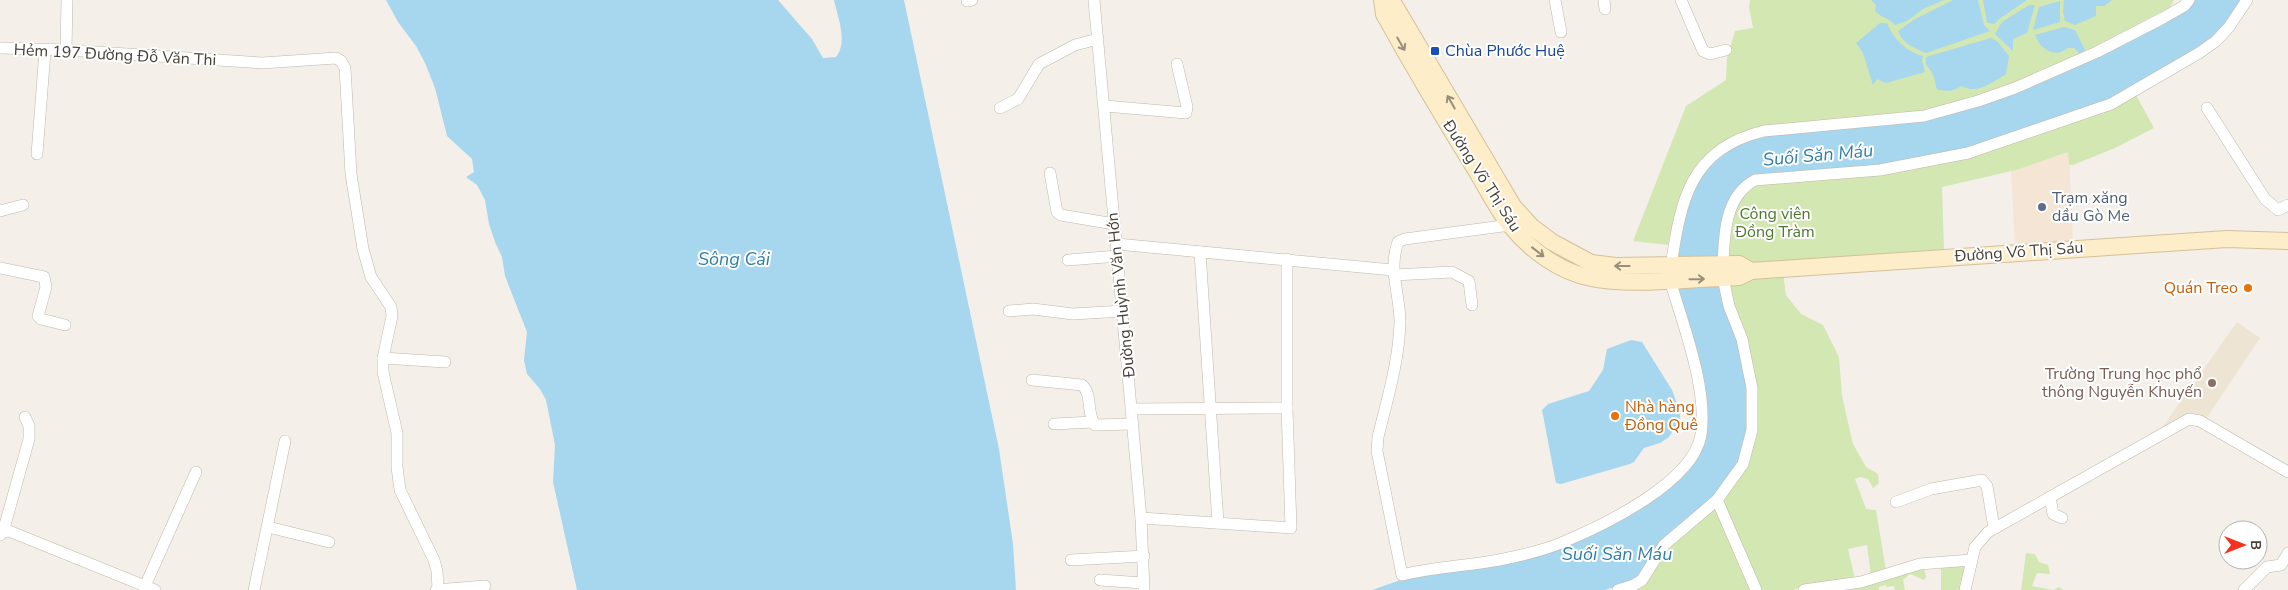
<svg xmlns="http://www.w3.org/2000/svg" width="2288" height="590" font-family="'Nunito Sans',sans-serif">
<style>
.commercial{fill:#f5e5d5}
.education{fill:#ede4d3}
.green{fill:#d3e7b3}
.water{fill:#a7d6ef}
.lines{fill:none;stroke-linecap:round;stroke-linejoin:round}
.minor-casing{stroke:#bfb7ab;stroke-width:12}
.secondary-casing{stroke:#d3c099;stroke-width:18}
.minor{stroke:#fff;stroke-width:11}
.secondary{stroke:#fdeec9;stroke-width:16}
.oneway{stroke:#998e79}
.transit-dot{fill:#1a4fb4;stroke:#fff;stroke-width:2}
.service-dot{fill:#5c6f8a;stroke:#fff;stroke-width:2}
.food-dot{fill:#e8710a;stroke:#fff;stroke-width:2}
.education-dot{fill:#8d6e63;stroke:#fff;stroke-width:2}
.labels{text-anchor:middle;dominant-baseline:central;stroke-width:4;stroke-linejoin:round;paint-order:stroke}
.transit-label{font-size:16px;fill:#164399;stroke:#fff;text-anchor:start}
.street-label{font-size:16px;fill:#474037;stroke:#fff}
.service-label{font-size:16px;fill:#4e5e75;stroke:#fff;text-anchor:start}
.park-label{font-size:16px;fill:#4d782b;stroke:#fff}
.food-label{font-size:16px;fill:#c56008;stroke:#fff;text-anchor:end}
.education-label{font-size:16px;fill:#785e54;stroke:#fff;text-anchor:end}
.water-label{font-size:18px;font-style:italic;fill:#307da9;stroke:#fff}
</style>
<rect width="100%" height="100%" fill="#f4f0e9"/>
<polygon class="commercial" points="2069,152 2073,242 2015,245 2011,171"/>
<polygon class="education" points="2237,322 2260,338 2205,420 2159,432"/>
<g class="green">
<path d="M1750 0H2174L2170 7 2101 45 1979 97 1921 112 1757 128C1692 148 1682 184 1668 245L1633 241 1686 106 1726 80 1727 58 1735 31 1753 28 1749 7Z"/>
<polygon points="2136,95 2154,128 2115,148 2073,165 2069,165 2068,152 2016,170 1942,187 1944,250 1755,266 1728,259 1729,233 1739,200 1757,184"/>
<polygon points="1783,271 1786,295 1801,314 1823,325 1839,357 1842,396 1853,444 1866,467 1878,474 1879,483 1873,488 1868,479 1860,477 1855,479 1866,509 1876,510 1886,571 1871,576 1867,545 1848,549 1855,579 1812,584 1793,590 1631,590 1652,573 1735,309 1728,285"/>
<polygon points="2026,553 2035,554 2039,562 2048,565 2050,574 2037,573 2032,586 2053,590 2059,587 2064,590 2021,590"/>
<polygon points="1967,565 1962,590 1941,590 1941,566"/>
<polygon points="1924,568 1926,577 1924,580 1910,574 1903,580 1905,590 1895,590 1894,586 1886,587 1886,585 1879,587 1879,590 1839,590"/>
</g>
<g class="water">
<path d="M386 0H778L812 39 823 58 836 57C848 42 838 18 834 0H904L999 449 1013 544 1016 590H577L553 482 555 445 546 400 540 389 527 374 524 360 527 332 505 276 502 257 495 242 489 224 485 200 477 185 466 177 474 172 472 159 447 136 435 88 425 63 416 46 398 22Z"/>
<path d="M1871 0H1944L1923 9 1907 21 1895 25C1889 18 1882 18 1875 11L1876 5Z"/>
<path d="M1953 0H1978L1984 25 1990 31 1926 53C1914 48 1903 44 1898 31L1915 19Z"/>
<polygon points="1983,0 2027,0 1999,19 1994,24 1987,23"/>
<polygon points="2064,0 2112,0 2104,6 2096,6 2096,16 2075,25 2065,21 2063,12"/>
<polygon points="2195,0 2242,0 2236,12 2213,38 2114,99 1987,144 1897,163 1739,185 1728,204 1723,222 1735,329 1746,378 1748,429 1739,462 1729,479 1633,581 1605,590 1372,590 1412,576 1500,564 1644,504 1704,438 1674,271 1687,202 1709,165 1725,150 1765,135 1891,125 1924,121 1945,115 2186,9"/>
<polygon points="2060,1 2060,22 2033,30 2039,7"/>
<polygon points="2029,5 2035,5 2027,33 2013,39 2013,51 1995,34 2002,22"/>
<path d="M1880 23H1887C1893 39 1907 52 1923 56L1922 61 1925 72 1886 83 1877 79 1873 85 1863 53 1856 43Z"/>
<path d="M2064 27 2075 30 2085 50 2081 55 2074 48H2068C2055 59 2040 49 2035 35Z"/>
<path d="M1991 38 1997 41 2009 56 2006 74C1992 82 1978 95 1962 86L1951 91 1938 90C1934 85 1936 80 1933 75 1930 67 1924 67 1926 57Z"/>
<polygon points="1631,340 1642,342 1672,390 1680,412 1680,419 1669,437 1660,443 1644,448 1634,462 1630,464 1561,484 1556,483 1542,410 1548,404 1589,391 1603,370 1607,349"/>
</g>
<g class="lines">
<defs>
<g id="minor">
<polyline points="1094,0 1141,518 1144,590"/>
<polyline points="1555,0 1561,32"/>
<polyline points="1604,0 1605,9"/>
<polyline points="1681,0 1703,51 1710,54 1726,50"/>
<polyline points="967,1 972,0"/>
<polyline points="0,48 66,50 262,63 336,58 341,61 345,68 351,174 363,249 371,277 391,307 392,316 383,358 383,372 397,433 397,467 400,490 434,560 437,571 438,589"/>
<polyline points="66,50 67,0"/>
<polyline points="1105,106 1186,113 1187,107 1177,64"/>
<polyline points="1000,108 1018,99 1039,64 1075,45 1098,39"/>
<polyline points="2207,108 2265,199 2278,210 2288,205"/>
<polyline points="37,154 45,51"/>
<polyline points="1050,173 1057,212 1061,215 1114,224"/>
<polyline points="0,211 23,205"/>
<path d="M1510 225 1405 239 1398 242C1388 269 1400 295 1400 322 1399 361 1387 400 1378 437L1377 451 1402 575C1433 567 1467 566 1499 560 1519 556 1542 551 1561 543 1602 526 1693 483 1701 435 1708 388 1683 325 1670 280"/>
<polyline points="1117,244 1393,270"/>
<polyline points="1200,252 1218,523"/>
<polyline points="1068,260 1118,256"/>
<path d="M1723 265C1724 234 1725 196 1755 180L1880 170 1968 153 2111 104 2199 53 2216 41 2229 27 2247 0"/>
<path d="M1671 266C1681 199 1690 149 1764 131L1924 116 1978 101 2015 88 2097 52 2163 18 2184 6 2189 0"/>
<polyline points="0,268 44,277 46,287 38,316 41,319 65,325"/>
<polyline points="1394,275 1452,272 1469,281 1472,305"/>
<polyline points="1009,311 1033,309 1073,314 1123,311"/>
<polyline points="383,358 445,362"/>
<path d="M1032 380 1082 385C1093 395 1086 413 1095 425L1133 424"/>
<polyline points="1132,409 1287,408"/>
<polyline points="1054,424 1093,422"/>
<polyline points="2050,497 2053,514 2062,518"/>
<polyline points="1717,500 1756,590"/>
<polyline points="1896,502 1931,489 1982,480 1987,486 1994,528"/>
<polyline points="1141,518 1291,528 1287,408 1287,259"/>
<polyline points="268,527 329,542"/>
<polyline points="3,532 29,439 29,426 25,417"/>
<polyline points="0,535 3,532 9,531 155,590"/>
<polyline points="1071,560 1144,556"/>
<polyline points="1100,580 1143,583"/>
<polyline points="145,586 196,472"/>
<polyline points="254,590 285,441"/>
<polyline points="436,590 485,586"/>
<polyline points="1618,590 1634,585 1642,580 1664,545 1717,500 1743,464 1752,430 1752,388 1742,339 1729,306 1723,278"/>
<polyline points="1804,590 1861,582 1920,564 1971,560"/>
<polyline points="1965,590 1975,547 1988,532 2189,419 2200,421 2288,472"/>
<polyline points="2244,590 2267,567 2281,565 2288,553"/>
</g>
<g id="secondary">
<path d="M1382 0 1384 14C1413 66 1443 117 1474 167 1486 186 1496 208 1510 225 1530 250 1560 272 1591 278 1630 286 1683 279 1723 278L1739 277 1751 271 2227 239 2288 241"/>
<polyline points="1387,0 1395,6 1513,206 1532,227 1552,242 1591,263 1616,266 1739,264 1751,271"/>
</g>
</defs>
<use href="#minor" class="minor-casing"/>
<use href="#secondary" class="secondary-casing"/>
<use href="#minor" class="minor"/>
<use href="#secondary" class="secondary"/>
</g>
<defs><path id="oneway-shaft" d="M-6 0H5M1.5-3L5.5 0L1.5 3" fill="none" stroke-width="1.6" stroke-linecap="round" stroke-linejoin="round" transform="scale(1.25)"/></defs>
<g class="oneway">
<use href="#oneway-shaft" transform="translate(1401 44) rotate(60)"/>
<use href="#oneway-shaft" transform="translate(1451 102) rotate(-120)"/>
<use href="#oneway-shaft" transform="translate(1538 252) rotate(38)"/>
<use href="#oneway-shaft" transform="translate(1622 266) rotate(-180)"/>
<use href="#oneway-shaft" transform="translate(1697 279) rotate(-1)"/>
</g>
<rect class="transit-dot" x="1430" y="46" width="10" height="10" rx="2.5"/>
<circle class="service-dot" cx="2042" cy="207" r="5"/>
<g class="food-dot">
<circle cx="2248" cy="288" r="5"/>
<circle cx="1615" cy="416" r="5"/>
</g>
<circle class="education-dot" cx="2212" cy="383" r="5"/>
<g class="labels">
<g class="transit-label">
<text x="1445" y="51">Chùa Phước Huệ</text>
</g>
<g class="street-label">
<text transform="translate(115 55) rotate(3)">Hẻm 197 Đường Đỗ Văn Thi</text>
<text transform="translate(1482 176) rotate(57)">Đường Võ Thị Sáu</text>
<text transform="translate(2019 252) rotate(-4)">Đường Võ Thị Sáu</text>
<text transform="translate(1121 295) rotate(-96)">Đường Huỳnh Văn Hớn</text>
</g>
<g class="service-label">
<text x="2052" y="198">Trạm xăng<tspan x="2052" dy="18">dầu Gò Me</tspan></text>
</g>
<g class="park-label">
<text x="1775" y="214">Công viên<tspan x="1775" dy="18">Đồng Tràm</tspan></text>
</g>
<g class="food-label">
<text x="2238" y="288">Quán Treo</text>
<text x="1625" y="407" text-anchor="start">Nhà hàng<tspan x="1625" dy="18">Đồng Quê</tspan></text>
</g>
<g class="education-label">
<text x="2202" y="374">Trường Trung học phổ<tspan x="2202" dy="18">thông Nguyễn Khuyến</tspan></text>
</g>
<g class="water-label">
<text transform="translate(1818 155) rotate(-5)">Suối Săn Máu</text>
<text x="734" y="259">Sông Cái</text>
<text x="1617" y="554">Suối Săn Máu</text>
</g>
</g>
<g transform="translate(2243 545) rotate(90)"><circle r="24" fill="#ffffff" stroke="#b5b3af"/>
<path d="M0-4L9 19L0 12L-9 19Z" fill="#f5321f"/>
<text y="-8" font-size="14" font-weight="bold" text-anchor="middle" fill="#474037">B</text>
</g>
</svg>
